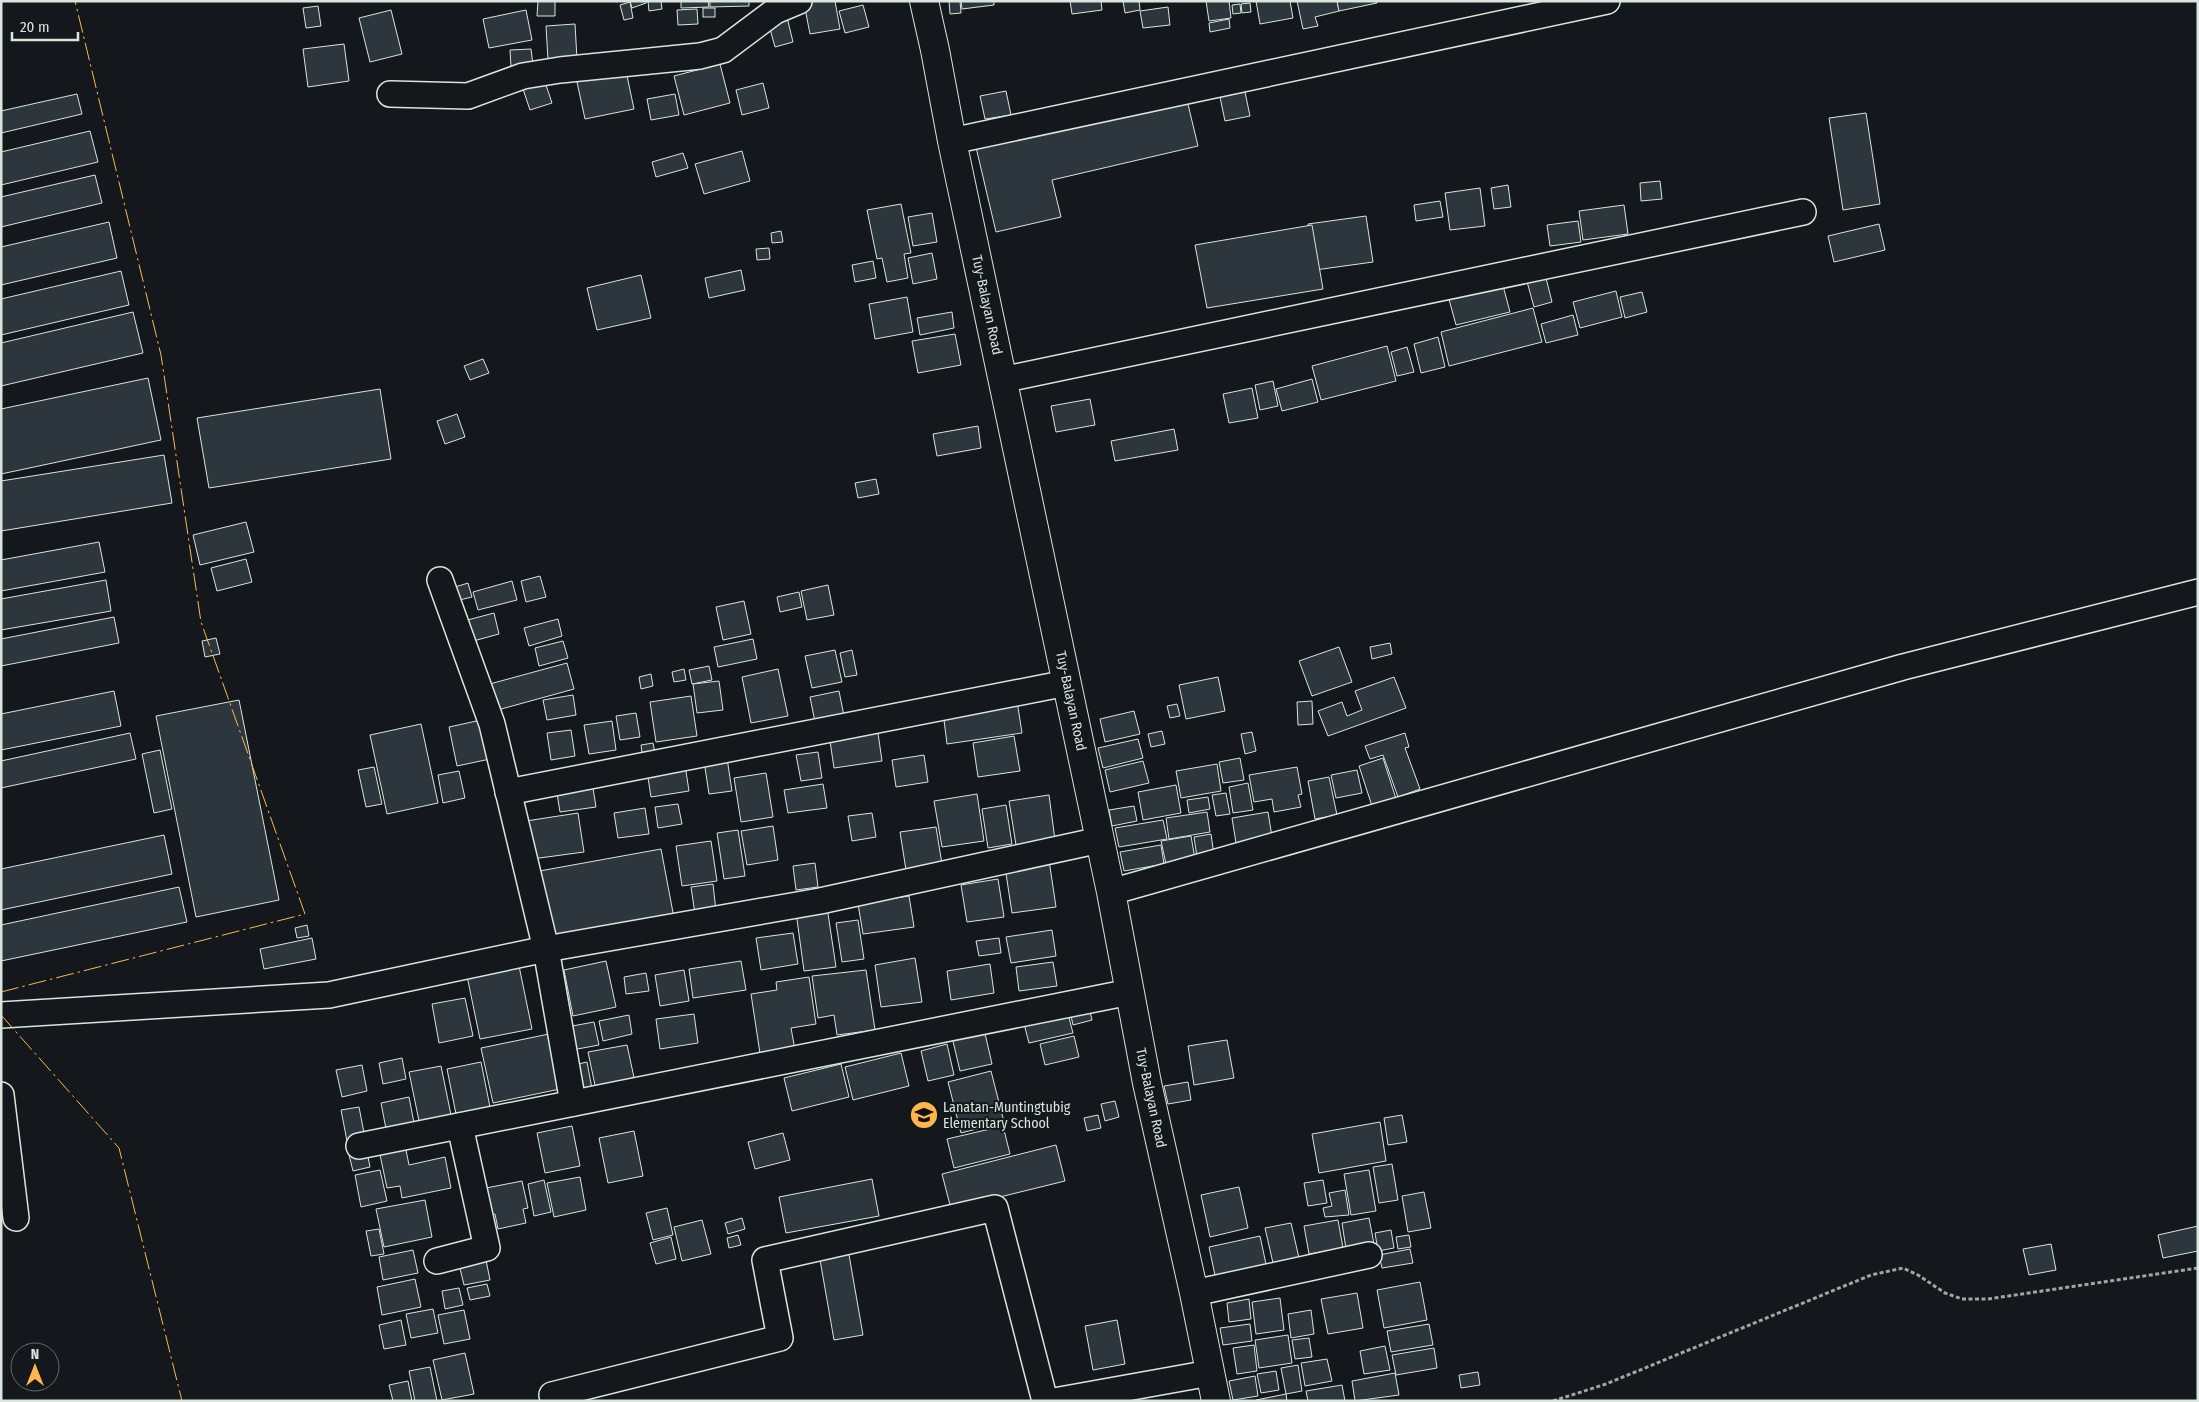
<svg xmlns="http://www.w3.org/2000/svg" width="2199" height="1402" font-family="'Fira Sans Condensed',sans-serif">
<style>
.building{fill:#2c363c;stroke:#d8e6dc}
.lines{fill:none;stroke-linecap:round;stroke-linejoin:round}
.minor-casing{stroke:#d8e6dc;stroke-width:28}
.major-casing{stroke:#d8e6dc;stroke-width:30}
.path{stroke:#9da8a2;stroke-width:3;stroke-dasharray:4 2.5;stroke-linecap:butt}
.minor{stroke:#14181c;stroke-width:25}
.major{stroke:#14181c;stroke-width:28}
.power{stroke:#ffb74d;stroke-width:1;stroke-dasharray:18 4 2.5 4;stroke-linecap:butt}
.labels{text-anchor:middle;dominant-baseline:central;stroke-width:4;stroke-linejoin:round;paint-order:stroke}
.street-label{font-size:14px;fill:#d8e6dc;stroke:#14181c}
.poi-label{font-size:14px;fill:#d8e6dc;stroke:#14181c;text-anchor:start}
</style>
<rect width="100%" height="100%" fill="#14181c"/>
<g class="building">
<polygon points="538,1 555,1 555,16 537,16"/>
<polygon points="630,1 646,1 646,3 632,8"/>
<polygon points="648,1 661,1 662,9 649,11"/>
<polygon points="681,1 708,1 709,7 681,8"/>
<polygon points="710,1 749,1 749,6 710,7"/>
<polygon points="812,1 835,1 840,29 810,34 804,3"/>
<polygon points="949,1 960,1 961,13 950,14"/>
<polygon points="961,1 994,1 994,5 962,9"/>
<polygon points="1070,1 1101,1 1102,10 1072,14"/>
<polygon points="1123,1 1139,1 1140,10 1125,13"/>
<polygon points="1206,1 1229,1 1231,18 1209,21"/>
<polygon points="1256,1 1290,1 1293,18 1260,24"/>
<polygon points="1297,1 1337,1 1339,11 1315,17 1318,26 1303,29"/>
<polygon points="1337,1 1376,1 1377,3 1339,11"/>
<polygon points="630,2 633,18 624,20 620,5"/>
<polygon points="1250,3 1251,12 1242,13 1241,4"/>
<polygon points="1240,4 1241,13 1233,14 1232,5"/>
<polygon points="863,5 869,27 845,33 839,11"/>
<polygon points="318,6 321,26 306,28 303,8"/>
<polygon points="1168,7 1170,25 1143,28 1140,11"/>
<rect x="703" y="8" width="12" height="9"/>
<polygon points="697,9 698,24 678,25 677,10"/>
<polygon points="391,10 402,54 370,62 359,18"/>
<polygon points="526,10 532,40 489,48 483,19"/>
<polygon points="786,13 793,42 775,47 767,18"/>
<polygon points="1229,19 1230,28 1210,32 1209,23"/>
<polygon points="575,24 577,59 548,60 546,26"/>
<polygon points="344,44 349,81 308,87 303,49"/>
<polygon points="531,49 533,65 511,67 510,50"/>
<polygon points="720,64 730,103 684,115 674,76"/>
<polygon points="626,71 634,109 585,119 577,82"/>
<polygon points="544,79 552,103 530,110 522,86"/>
<polygon points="763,83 769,108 742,115 736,90"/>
<polygon points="1006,91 1011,115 985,119 980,96"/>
<polygon points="1245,92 1250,116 1225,121 1220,97"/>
<polygon points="77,94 82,114 1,133 1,111"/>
<polygon points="675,94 679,115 651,120 647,99"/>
<polygon points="1186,96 1198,146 1052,180 1061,217 996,232 975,143"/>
<polygon points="1866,113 1880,204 1843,210 1829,118"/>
<polygon points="90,131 98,162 1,185 1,152"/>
<polygon points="742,151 750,181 704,194 695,164"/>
<polygon points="683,153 688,168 656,177 652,162"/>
<polygon points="95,175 102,203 1,227 1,197"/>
<polygon points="1660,181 1662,199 1641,201 1640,183"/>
<polygon points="1508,185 1511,207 1494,209 1491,188"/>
<polygon points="1480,188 1485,226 1450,230 1445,193"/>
<polygon points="1440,201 1443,217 1416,221 1414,205"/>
<polygon points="901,204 911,253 904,254 908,278 887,282 882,258 877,259 867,210"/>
<polygon points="1624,205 1628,234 1583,240 1579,211"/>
<polygon points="932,213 937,242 913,246 908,217"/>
<polygon points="1366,216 1373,262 1315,270 1308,224"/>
<polygon points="1578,221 1581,242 1550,246 1547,225"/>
<polygon points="109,222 117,258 1,285 1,247"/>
<polygon points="1879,224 1885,250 1834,262 1828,236"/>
<polygon points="1312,225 1323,289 1207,308 1195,245"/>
<polygon points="781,231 783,242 772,243 771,233"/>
<polygon points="769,248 770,259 757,260 756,249"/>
<polygon points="932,253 937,279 913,284 908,258"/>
<polygon points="873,261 876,278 855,282 852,265"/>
<polygon points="741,270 745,290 709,298 705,278"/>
<polygon points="121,271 129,305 1,335 1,299"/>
<polygon points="1545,274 1552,302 1534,307 1526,278"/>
<polygon points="641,275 651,318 597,330 587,288"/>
<polygon points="1501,278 1510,312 1456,325 1447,292"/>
<polygon points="1616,291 1622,317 1580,328 1573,302"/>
<polygon points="1642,292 1647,312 1625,318 1620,297"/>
<polygon points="907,297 913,332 875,339 869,304"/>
<polygon points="1533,308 1542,342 1449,366 1441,332"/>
<polygon points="133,312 143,353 1,386 1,343"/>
<polygon points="952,312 954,328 920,335 917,318"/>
<polygon points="1573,315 1578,335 1546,343 1541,324"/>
<polygon points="955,334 961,365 918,373 912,341"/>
<polygon points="1438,337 1445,367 1421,373 1414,344"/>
<polygon points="1387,346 1396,381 1321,400 1312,366"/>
<polygon points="1407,347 1414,372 1397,376 1391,352"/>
<polygon points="483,359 489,373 470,380 464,366"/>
<polygon points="148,378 161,440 1,474 1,409"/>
<polygon points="1312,379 1318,402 1282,411 1276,389"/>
<polygon points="1273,381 1278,406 1260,410 1255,385"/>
<polygon points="1252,388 1258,418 1229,423 1223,394"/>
<polygon points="380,389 391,459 209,488 197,418"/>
<polygon points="1090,399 1095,425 1056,432 1051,406"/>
<polygon points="457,414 465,437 445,444 437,421"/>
<polygon points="978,426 981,448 937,456 933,434"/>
<polygon points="1174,429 1178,450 1115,461 1111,441"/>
<polygon points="164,455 172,503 1,531 1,481"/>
<polygon points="876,479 879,494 858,498 855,483"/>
<polygon points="246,522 254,552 200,565 193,535"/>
<polygon points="99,542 105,572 1,591 1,560"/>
<polygon points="246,559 252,582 217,591 211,568"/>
<polygon points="540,576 546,597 526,602 521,581"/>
<polygon points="106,580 111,611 1,630 1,599"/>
<polygon points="512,581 517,600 478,610 473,592"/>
<polygon points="468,583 472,597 455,601 452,588"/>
<polygon points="828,585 834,615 807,620 801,591"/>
<polygon points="799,592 802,607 780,612 777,597"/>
<polygon points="744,601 751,634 723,640 716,607"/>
<polygon points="494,613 499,634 466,643 460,622"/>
<polygon points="114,617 119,643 1,666 1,639"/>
<polygon points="558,619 562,636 529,646 524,628"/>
<polygon points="216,638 220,654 205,657 202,641"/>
<polygon points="753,639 757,659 718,667 714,647"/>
<polygon points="563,641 568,658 539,666 535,648"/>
<polygon points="1390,643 1392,654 1372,659 1370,647"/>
<polygon points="1339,647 1352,682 1312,696 1299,661"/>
<polygon points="835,650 842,682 812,688 805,656"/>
<polygon points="852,650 857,675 845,677 840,653"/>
<polygon points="567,663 574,689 494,711 486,685"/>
<polygon points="709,666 712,680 692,684 689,670"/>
<polygon points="684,669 686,680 674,682 672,672"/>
<polygon points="778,669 788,716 751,723 742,677"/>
<polygon points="651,674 653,686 641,689 639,677"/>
<polygon points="1218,677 1225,711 1186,719 1179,685"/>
<polygon points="1394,677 1406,708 1328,736 1318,711 1342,702 1347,716 1362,710 1355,691"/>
<polygon points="719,681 723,710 697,713 693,684"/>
<polygon points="114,691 121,726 1,750 1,714"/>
<polygon points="839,691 844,716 815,722 810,697"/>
<polygon points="573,695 576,715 547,720 543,700"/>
<polygon points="691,696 697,736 656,742 650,702"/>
<polygon points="239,700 279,900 196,917 156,716"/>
<polygon points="1017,701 1022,733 947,744 943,712"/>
<polygon points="1312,701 1313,724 1298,725 1297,702"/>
<polygon points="1177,704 1180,716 1170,718 1167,706"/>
<polygon points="1134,711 1140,734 1105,742 1100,719"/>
<polygon points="636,713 640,737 620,740 616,716"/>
<polygon points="481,720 490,759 457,766 449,727"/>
<polygon points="612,721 616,750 589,754 584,725"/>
<polygon points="421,724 438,803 387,814 370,735"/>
<polygon points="571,730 575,756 551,760 547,733"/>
<polygon points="1162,731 1165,744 1151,747 1148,734"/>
<polygon points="1252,732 1256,751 1245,754 1241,734"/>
<polygon points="130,733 136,759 1,788 1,761"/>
<polygon points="878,733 882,761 834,768 830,741"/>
<polygon points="1405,733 1409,747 1405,748 1420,789 1398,797 1383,755 1370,759 1365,746"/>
<polygon points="1014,736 1020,771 978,777 973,743"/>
<polygon points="1138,739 1143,758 1103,768 1098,748"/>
<polygon points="653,743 656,758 643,760 641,745"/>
<polygon points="160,750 172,809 154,813 142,754"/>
<polygon points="818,752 822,778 801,781 796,755"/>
<polygon points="924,755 928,782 896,787 892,760"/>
<polygon points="727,758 732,791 709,794 704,761"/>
<polygon points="1240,758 1244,780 1223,783 1219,762"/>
<polygon points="1383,758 1396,799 1372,806 1359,766"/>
<polygon points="1143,761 1149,783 1110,792 1105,770"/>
<polygon points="1217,764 1221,791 1181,798 1176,771"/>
<polygon points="685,765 689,791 651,797 647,771"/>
<polygon points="374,767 382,804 366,807 358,770"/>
<polygon points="1297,767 1302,794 1298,795 1301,807 1274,812 1272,799 1254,802 1249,775"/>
<polygon points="1357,770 1362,793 1336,798 1331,775"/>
<polygon points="459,771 465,798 443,803 438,775"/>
<polygon points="766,773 773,817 741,822 734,778"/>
<polygon points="1329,777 1337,815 1315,819 1308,781"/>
<polygon points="592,782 596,807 560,812 556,787"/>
<polygon points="1248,783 1253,810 1233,813 1229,787"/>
<polygon points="823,784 827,808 788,813 784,790"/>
<polygon points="1176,785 1181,813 1143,820 1138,792"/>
<polygon points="1226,793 1230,814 1216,816 1212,795"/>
<polygon points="977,794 984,841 942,847 934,801"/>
<polygon points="1049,795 1055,840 1016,845 1009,801"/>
<polygon points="1208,797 1210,809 1189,813 1187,800"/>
<polygon points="678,804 682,824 658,828 655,807"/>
<polygon points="1006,805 1012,844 988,848 982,809"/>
<polygon points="1134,806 1137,821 1112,826 1109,810"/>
<polygon points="645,808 649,834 618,838 614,813"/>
<polygon points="1207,812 1210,832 1169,839 1166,818"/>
<polygon points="1268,812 1272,837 1236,843 1232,818"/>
<polygon points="578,813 584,852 532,859 526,821"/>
<polygon points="872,813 876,837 852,841 848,816"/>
<polygon points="1163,820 1167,839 1119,847 1115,828"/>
<polygon points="773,826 778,860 747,865 741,831"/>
<polygon points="936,827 942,864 906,870 900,832"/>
<polygon points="738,830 745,876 724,879 717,833"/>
<polygon points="1211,834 1214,855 1197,857 1194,837"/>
<polygon points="164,835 172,874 1,910 1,869"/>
<polygon points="1191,836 1195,859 1166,864 1161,841"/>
<polygon points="711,841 717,881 682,886 676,846"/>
<polygon points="1161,845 1164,864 1124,871 1120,852"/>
<polygon points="661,849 674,918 546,941 534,872"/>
<polygon points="1049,860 1056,907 1012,913 1005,867"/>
<polygon points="815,863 818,887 796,890 793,866"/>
<polygon points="998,879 1004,917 967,922 961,885"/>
<polygon points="713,884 716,911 695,914 691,887"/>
<polygon points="179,887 187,922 1,961 1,925"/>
<polygon points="909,896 914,927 863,934 858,904"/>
<polygon points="827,907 836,967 804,971 796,912"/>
<polygon points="858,920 864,959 842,962 836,923"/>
<polygon points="307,925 309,936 297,938 295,928"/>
<polygon points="1052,930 1056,956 1011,963 1006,937"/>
<polygon points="793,933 798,964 761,970 756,938"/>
<polygon points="312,938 316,959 264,969 260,949"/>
<polygon points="999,938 1001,953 979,956 976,941"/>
<polygon points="915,958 922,1002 881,1007 875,965"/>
<polygon points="518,961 532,1029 480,1039 466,971"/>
<polygon points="606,961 616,1007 573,1016 564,970"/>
<polygon points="741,961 746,990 693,998 689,969"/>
<polygon points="1053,962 1057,986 1019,991 1016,967"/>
<polygon points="990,964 994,993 951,1000 947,971"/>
<polygon points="684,970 689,1001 660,1006 655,975"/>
<polygon points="866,970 875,1030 837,1035 834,1015 818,1018 812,976"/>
<polygon points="646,973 649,991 626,994 624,977"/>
<polygon points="809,977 816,1024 791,1028 796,1055 761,1060 751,994 777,990 776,982"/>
<polygon points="465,998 473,1036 439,1043 432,1004"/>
<polygon points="1089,1007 1092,1020 1073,1025 1070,1011"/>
<polygon points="1067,1010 1073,1033 1029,1043 1023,1020"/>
<polygon points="694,1014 698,1043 660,1049 656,1019"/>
<polygon points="629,1015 632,1034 603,1041 599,1021"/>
<polygon points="594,1022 599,1045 572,1050 567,1027"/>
<polygon points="984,1029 992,1064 960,1071 952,1037"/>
<polygon points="549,1034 560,1089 493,1103 481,1048"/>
<polygon points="1074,1036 1079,1057 1045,1065 1040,1044"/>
<polygon points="1227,1040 1234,1078 1194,1085 1188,1046"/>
<polygon points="947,1044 954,1075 928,1081 921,1051"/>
<polygon points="627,1045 635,1082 596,1090 588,1052"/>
<polygon points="901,1053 909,1086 853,1100 845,1067"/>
<polygon points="402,1058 406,1079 383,1084 379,1063"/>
<polygon points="481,1062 490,1107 456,1114 447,1069"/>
<polygon points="587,1062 593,1094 576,1097 569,1066"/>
<polygon points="841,1064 849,1097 792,1111 784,1078"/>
<polygon points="362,1065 367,1091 342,1097 336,1070"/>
<polygon points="441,1066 451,1115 419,1121 409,1072"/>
<polygon points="991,1071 1004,1122 961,1133 948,1082"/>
<polygon points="1188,1082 1191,1100 1168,1104 1164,1086"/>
<polygon points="409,1097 415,1128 387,1134 381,1103"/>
<polygon points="1115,1101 1119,1117 1105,1121 1101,1104"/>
<polygon points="359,1107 365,1138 347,1141 341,1110"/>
<polygon points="1098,1115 1101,1128 1087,1131 1084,1118"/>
<polygon points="1402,1115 1407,1142 1388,1145 1384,1118"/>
<polygon points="1380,1122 1386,1161 1319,1173 1312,1134"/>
<polygon points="572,1126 580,1166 545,1173 537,1133"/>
<polygon points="1003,1126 1010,1154 954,1168 947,1139"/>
<polygon points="634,1131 643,1176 608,1183 599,1138"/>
<polygon points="783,1133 790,1160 755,1169 748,1142"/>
<polygon points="405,1145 409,1165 445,1157 451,1188 402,1198 400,1186 387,1188 379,1150"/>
<polygon points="1056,1145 1065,1181 951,1209 942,1174"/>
<polygon points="367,1152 370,1167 353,1171 349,1155"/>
<polygon points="1392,1164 1398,1200 1379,1203 1373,1167"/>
<polygon points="380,1170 387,1201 361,1207 355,1175"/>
<polygon points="1369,1170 1376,1211 1351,1215 1344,1174"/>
<polygon points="580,1177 586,1210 554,1217 547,1183"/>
<polygon points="872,1179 879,1216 786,1233 779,1197"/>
<polygon points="544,1180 551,1212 534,1216 528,1184"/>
<polygon points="1323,1180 1327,1203 1308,1206 1304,1183"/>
<polygon points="522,1181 528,1208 523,1209 526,1223 498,1229 495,1214 487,1216 481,1189"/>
<polygon points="1239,1187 1248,1228 1210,1237 1201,1195"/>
<polygon points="1345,1190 1349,1215 1325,1217 1323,1208 1332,1206 1329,1193"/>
<polygon points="1424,1192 1431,1228 1408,1232 1402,1196"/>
<polygon points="425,1200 432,1237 384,1247 376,1209"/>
<polygon points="667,1208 673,1235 653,1240 646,1213"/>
<polygon points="742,1218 745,1229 728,1234 725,1223"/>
<polygon points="1369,1218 1374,1244 1346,1249 1342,1223"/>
<polygon points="702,1220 711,1254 682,1261 674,1227"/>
<polygon points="1338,1220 1343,1248 1309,1254 1304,1226"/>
<polygon points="1291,1223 1299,1258 1273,1263 1265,1228"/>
<polygon points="2198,1226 2198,1251 2163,1258 2158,1235"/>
<polygon points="379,1229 384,1254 371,1256 366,1231"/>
<polygon points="1391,1230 1394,1248 1378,1251 1375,1233"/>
<polygon points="738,1235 741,1245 729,1248 727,1238"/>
<polygon points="1409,1235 1411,1247 1398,1249 1396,1237"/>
<polygon points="1260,1236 1267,1269 1216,1280 1209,1247"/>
<polygon points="671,1237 676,1259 656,1264 650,1243"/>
<polygon points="2051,1244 2056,1270 2029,1275 2023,1249"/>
<polygon points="848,1249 863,1335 834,1340 819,1254"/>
<polygon points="1410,1249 1413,1263 1382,1268 1379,1255"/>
<polygon points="413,1250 418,1273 383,1280 379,1257"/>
<polygon points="485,1255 490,1280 464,1285 458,1260"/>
<polygon points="415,1279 421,1307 382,1315 377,1287"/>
<polygon points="1420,1282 1427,1320 1384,1328 1377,1290"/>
<polygon points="487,1284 490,1296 470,1300 467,1288"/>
<polygon points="459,1288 463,1305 445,1309 442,1291"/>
<polygon points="1357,1293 1363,1328 1328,1334 1321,1299"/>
<polygon points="1280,1298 1284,1330 1256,1334 1252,1302"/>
<polygon points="1249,1299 1251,1319 1229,1322 1227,1303"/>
<polygon points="433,1309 438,1333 411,1338 406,1314"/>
<polygon points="464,1310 470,1339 444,1344 438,1315"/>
<polygon points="1311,1310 1314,1334 1291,1338 1288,1314"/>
<polygon points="401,1320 406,1345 384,1349 379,1325"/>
<polygon points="1117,1320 1125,1364 1093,1370 1085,1326"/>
<polygon points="1250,1324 1252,1341 1223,1345 1220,1328"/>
<polygon points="1429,1324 1433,1345 1391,1352 1387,1331"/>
<polygon points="1288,1335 1292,1363 1259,1368 1255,1340"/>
<polygon points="1309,1338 1312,1357 1295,1359 1292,1340"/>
<polygon points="1254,1345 1257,1371 1237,1374 1233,1348"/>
<polygon points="1385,1346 1390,1370 1364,1374 1360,1351"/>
<polygon points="1434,1348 1437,1368 1396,1375 1392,1355"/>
<polygon points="465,1353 474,1394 442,1400 433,1360"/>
<polygon points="1327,1359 1332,1381 1305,1386 1301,1363"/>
<polygon points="1298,1365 1302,1391 1286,1394 1281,1368"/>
<polygon points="430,1367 437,1401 415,1401 409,1371"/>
<polygon points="1276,1371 1279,1390 1261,1393 1257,1374"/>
<polygon points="1478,1372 1480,1385 1461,1388 1459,1375"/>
<polygon points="1395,1373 1399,1395 1355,1401 1352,1381"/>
<polygon points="1255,1376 1258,1396 1233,1400 1229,1381"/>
<polygon points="408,1381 412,1401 393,1401 389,1385"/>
<polygon points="1342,1385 1345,1401 1308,1401 1306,1391"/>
<polygon points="1286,1394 1287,1401 1256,1401 1256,1400"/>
</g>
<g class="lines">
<defs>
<g id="minor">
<polyline points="390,94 468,96 523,76 560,70 700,56 723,50 775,11 799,1"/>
<polyline points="952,141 1607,1"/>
<polyline points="1002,380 1803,212"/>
<polyline points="440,580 492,724 546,949 573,1103"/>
<polyline points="508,792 1067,683"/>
<polyline points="1111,892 1903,667 2198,592"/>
<polyline points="1,1015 329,995 546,949 820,901 1100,840"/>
<polyline points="1,1095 16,1218"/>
<polyline points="359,1146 1130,992"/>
<polyline points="437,1261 487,1248 460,1126"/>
<polyline points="1194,1293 1369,1255"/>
<polyline points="552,1395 780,1338 765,1260 995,1208 1045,1401"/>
<polyline points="1054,1401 1210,1373"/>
</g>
<polyline id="major" points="924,1 935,50 952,141 1111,892 1147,1083 1194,1293 1216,1401"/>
</defs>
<use href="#minor" class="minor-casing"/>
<use href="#major" class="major-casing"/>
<polyline class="path" points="1553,1401 1606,1384 1871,1275 1903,1268 1918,1275 1945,1293 1962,1299 1988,1299 2198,1268"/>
<use href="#minor" class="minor"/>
<use href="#major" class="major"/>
<g class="power">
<polyline points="1,992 305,914 201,622 161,355 75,1"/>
<polyline points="1,1015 119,1148 182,1401"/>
</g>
</g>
<defs>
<symbol id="school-disc" viewBox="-11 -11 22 22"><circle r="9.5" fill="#ffb74d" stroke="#14181c"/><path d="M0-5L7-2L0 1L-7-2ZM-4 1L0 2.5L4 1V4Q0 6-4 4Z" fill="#111"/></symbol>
</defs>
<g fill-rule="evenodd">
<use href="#school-disc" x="908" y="1099" width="32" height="32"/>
</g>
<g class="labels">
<g class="street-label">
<text transform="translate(987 305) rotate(78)">Tuy-Balayan Road</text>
<text transform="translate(1071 701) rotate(78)">Tuy-Balayan Road</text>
<text transform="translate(1151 1098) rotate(78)">Tuy-Balayan Road</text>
</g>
<g class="poi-label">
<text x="943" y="1107">Lanatan-Muntingtubig<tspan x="943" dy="16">Elementary School</tspan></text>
</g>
</g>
<rect width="2199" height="1402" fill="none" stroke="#d8e6dc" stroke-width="5"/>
<g transform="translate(35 1367)"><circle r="24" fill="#14181c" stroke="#626a69"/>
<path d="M0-4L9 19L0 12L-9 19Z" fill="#ffb74d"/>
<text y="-8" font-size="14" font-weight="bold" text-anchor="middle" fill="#d8e6dc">N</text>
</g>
<path d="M12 32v8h66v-8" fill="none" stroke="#d8e6dc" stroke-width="2.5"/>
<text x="20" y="32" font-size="15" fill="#d8e6dc" stroke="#14181c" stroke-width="4" paint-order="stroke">20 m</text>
</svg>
